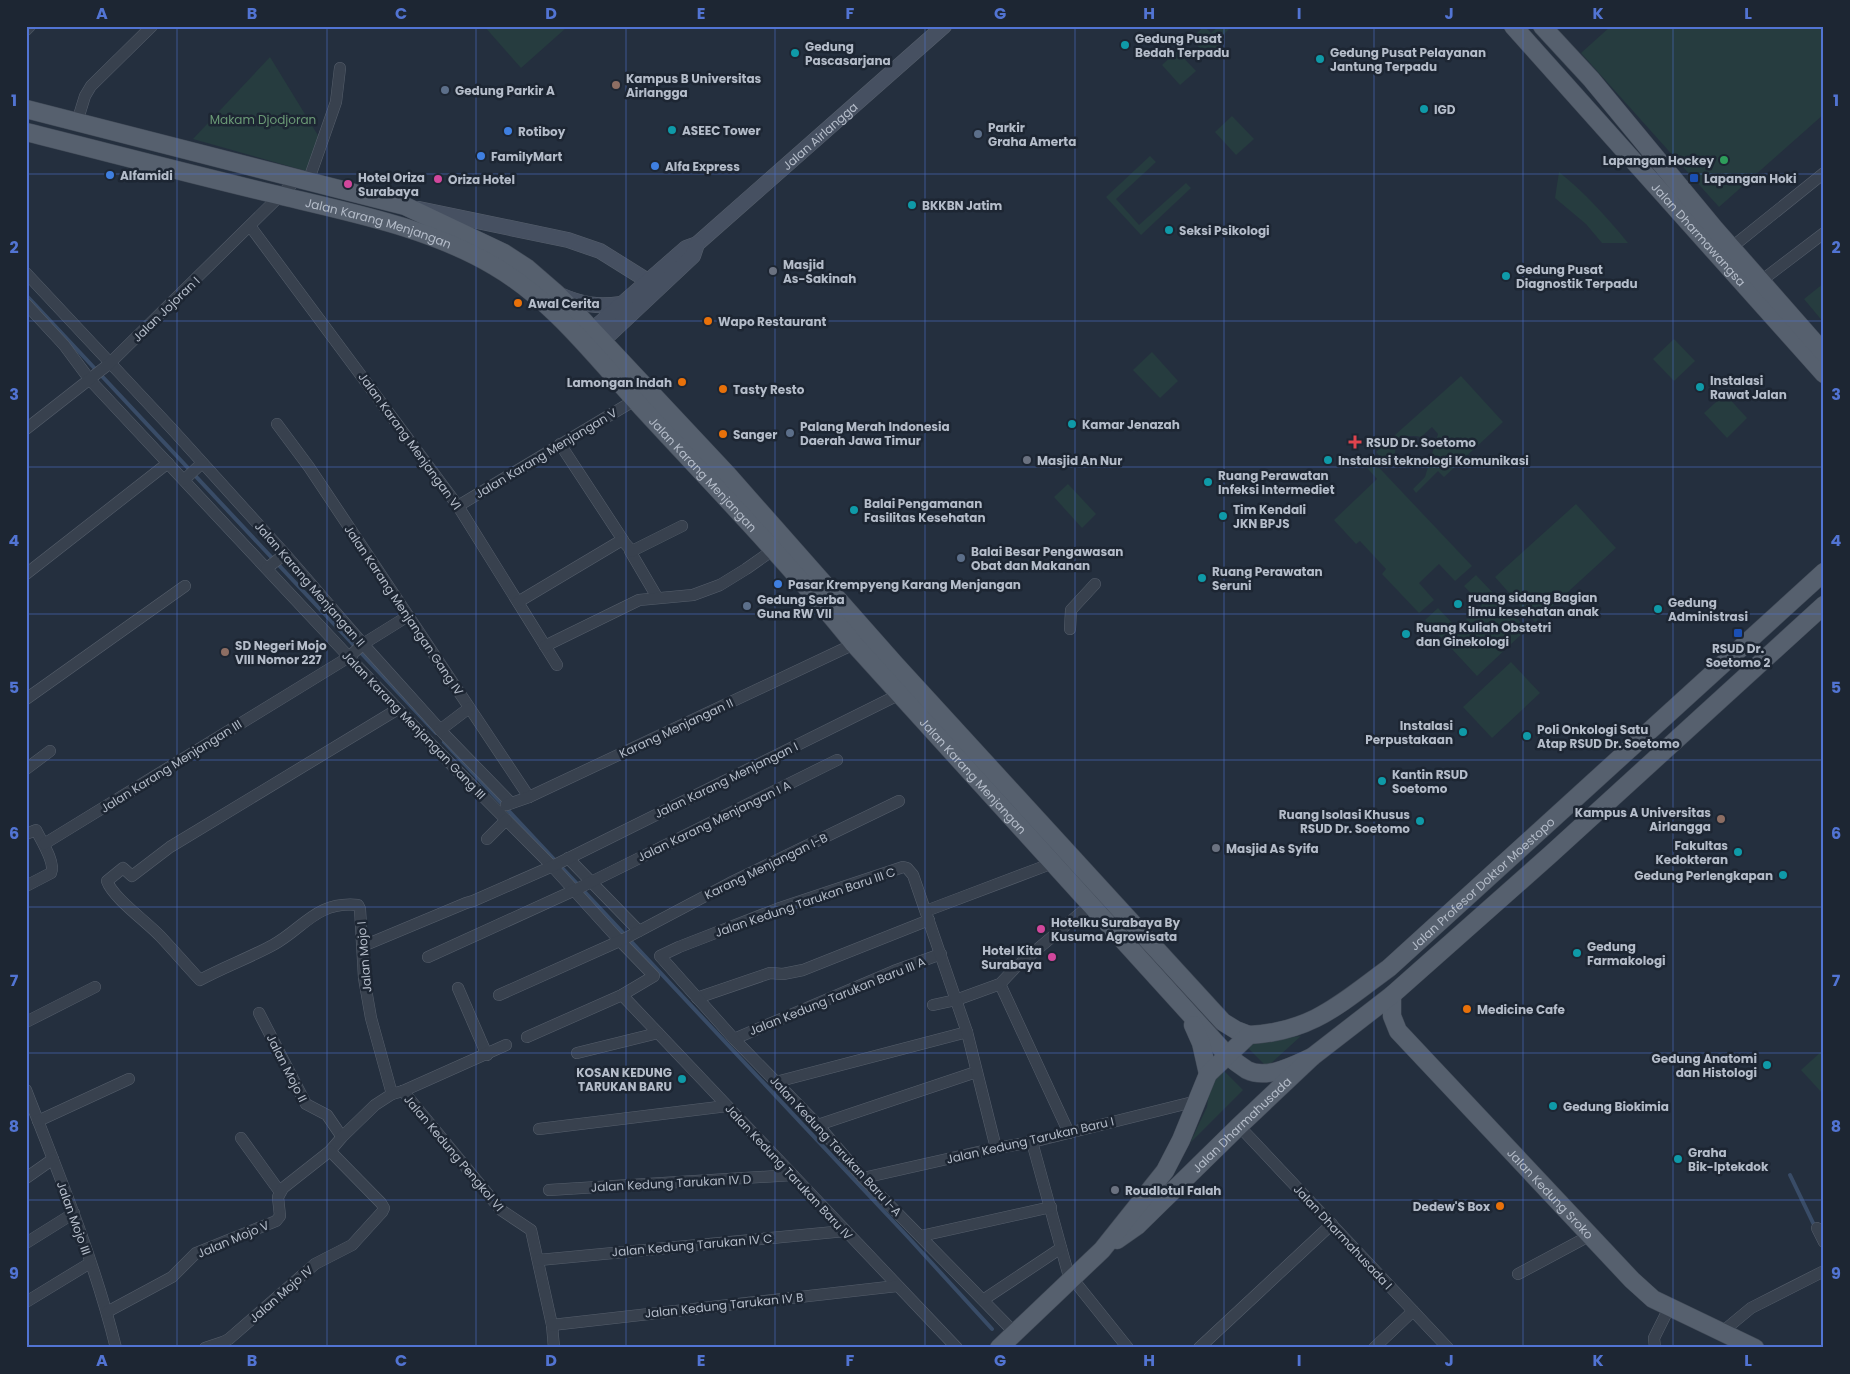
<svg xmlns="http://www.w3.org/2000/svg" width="1850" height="1374" font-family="Poppins,sans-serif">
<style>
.green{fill:#263c3f}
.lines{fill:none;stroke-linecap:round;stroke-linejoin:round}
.stream{stroke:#394c67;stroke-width:4}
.street-casing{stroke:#565f6c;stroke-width:12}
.secondary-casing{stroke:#565f6c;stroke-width:16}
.primary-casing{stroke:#414a57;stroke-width:19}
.street{stroke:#38414e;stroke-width:11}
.secondary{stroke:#465061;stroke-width:15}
.primary{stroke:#56606e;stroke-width:18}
.grid{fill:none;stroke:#5274d3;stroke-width:1;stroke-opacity:0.55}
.culture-dot{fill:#0f9aa8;stroke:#1d2633;stroke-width:2}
.education-dot{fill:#8d6e63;stroke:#1d2633;stroke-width:2}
.service-dot{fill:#5c6f8a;stroke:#1d2633;stroke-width:2}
.shop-dot{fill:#3f7fe0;stroke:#1d2633;stroke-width:2}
.leisure-dot{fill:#2e9e5b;stroke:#1d2633;stroke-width:2}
.transit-dot{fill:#1a4fb4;stroke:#1d2633;stroke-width:2}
.hotel-dot{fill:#d1479c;stroke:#1d2633;stroke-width:2}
.worship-dot{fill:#6b7280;stroke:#1d2633;stroke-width:2}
.food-dot{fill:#e8710a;stroke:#1d2633;stroke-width:2}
.health-dot{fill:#e0444e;stroke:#1d2633;stroke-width:2}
.labels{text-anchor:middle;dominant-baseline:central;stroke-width:5;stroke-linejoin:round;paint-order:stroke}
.poi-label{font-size:12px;font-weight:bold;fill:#b4bcc9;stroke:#1d2633;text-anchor:start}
.park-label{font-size:12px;fill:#6b9a76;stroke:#1d2633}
.street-label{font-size:12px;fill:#b4bcc9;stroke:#1d2633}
.neatline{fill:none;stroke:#5274d3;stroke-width:2}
.grid-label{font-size:16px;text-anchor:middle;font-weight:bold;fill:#5274d3}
</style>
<rect width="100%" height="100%" fill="#242f3e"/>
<g class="green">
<polygon points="484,26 564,26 566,28 521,68"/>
<polygon points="1204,26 1211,33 1219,26 1227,26 1229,29 1216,42 1222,48 1210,59 1191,39"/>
<polygon points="1611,26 1822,26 1824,28 1824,114 1719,207 1581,53"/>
<polygon points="1177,51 1196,71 1180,85 1162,65"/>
<polygon points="270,57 319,137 306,171 193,139"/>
<polygon points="1232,116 1254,139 1236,155 1215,132"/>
<polygon points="1150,156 1156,162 1116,199 1139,225 1186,183 1191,188 1141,235 1106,197"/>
<path d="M1559 172C1585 193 1607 217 1628 243H1602L1586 224 1555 198Z"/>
<polygon points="1824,283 1824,323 1804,299"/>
<polygon points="1674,339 1695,361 1674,381 1653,359"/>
<polygon points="1152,352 1178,381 1160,398 1133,370"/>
<path d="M1461 376 1503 422 1444 477 1438 471 1416 493 1413 489 1425 477 1438 434 1432 427 1421 437C1402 433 1394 442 1395 461L1389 466 1376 452Z"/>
<polygon points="1725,394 1747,418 1727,438 1704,413"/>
<polygon points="1368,456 1472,566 1455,581 1439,564 1419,583 1434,600 1419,613 1382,574 1386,569 1360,541 1356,544 1334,520 1377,479 1362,462"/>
<polygon points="1068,484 1096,514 1082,528 1054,497"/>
<polygon points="1576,504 1616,548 1535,622 1495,577"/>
<polygon points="1476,575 1527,629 1477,676 1425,620 1438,608 1457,628 1482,605 1464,586"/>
<polygon points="1511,662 1540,693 1492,738 1463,707"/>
<polygon points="1301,1036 1267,1067 1244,1044"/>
<polygon points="1822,1051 1824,1053 1823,1094 1801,1070"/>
<polygon points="1220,1067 1243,1090 1190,1143 1207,1107 1211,1076"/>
</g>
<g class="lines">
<g class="stream">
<polyline points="26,295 436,733"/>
<polyline points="444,742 908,1237 992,1329"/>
<polyline points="1790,1175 1815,1227"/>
</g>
<defs>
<g id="street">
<polyline points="26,30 30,26"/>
<polyline points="77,122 85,96 91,86 152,26"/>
<polyline points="308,182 336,102 340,68"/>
<polyline points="250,226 458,506 557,665"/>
<polyline points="1732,247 1824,173"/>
<polyline points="26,273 172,429 285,554 363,644 444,734 511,803"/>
<polyline points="1761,281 1824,233"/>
<polyline points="26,304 64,345 90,380 349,657 431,744 552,866 620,941 654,976 622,995 527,1037"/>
<polyline points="277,424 309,467 529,797"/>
<polyline points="26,429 109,364 297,179"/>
<polyline points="560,444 623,540"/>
<polyline points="184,480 202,463"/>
<polyline points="458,506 635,400"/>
<polyline points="630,551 657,597"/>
<polyline points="267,568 285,554"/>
<polyline points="26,574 168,463"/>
<polyline points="518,602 622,540 632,551 682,526"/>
<polyline points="1070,629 1071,610 1095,584"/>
<polyline points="545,646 639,600 693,595 720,585 746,569 773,550"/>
<polyline points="26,699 185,586"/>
<polyline points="440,730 469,708"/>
<polyline points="26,769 50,751"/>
<polyline points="506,805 529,797 854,644"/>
<path d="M26 834 36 830C41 840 56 863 51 873L26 886"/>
<polyline points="487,839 506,820"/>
<polyline points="44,844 349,657 363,644 408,616"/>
<polyline points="568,858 639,931"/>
<polyline points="926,911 1053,863"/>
<polyline points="363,946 466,903 473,901 555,865 900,694"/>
<polyline points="428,957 575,890 837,760"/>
<polyline points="1000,984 1069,1133"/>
<polyline points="458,988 487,1055"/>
<polyline points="499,995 624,939 730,883 899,801"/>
<polyline points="622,995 957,1348"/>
<polyline points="697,998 770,973 783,974 803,970 929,920"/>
<polyline points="933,1005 956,1000 1000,984 1015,968 1090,905"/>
<polyline points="259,1013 306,1104 327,1115 342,1137"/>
<polyline points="26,1022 95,987"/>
<polyline points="734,1039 894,971 941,954"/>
<polyline points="577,1053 658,1033"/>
<polyline points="776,1082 967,1032"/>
<path d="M26 1090C59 1175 94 1259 116 1348"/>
<polyline points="403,1091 501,1210 531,1230 552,1325 554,1348"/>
<path d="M392 1094 371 1018 364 978 360 909 358 905C316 901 304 928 273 945 249 958 224 967 200 980 187 966 174 951 161 937 147 922 113 898 107 881L123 868 132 876 170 847 398 709"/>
<polyline points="38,1121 129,1079"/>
<polyline points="818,1125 976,1072"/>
<polyline points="1239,1126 1448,1348"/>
<polyline points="539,1129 727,1106"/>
<polyline points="241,1138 280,1192"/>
<polyline points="1032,1142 1068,1273 1128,1348"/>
<polyline points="996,1148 967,1032 913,875 907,868 903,867 777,909 679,947 660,956 734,1039 818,1125 863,1178 1015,1333"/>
<polyline points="26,1178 53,1159"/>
<polyline points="863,1178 996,1148 1032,1142 1197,1101"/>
<polyline points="549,1190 793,1175"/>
<polyline points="1817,1228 1824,1242"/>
<polyline points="921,1236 1051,1207"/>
<polyline points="26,1243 74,1213"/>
<polyline points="539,1260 845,1231"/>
<polyline points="1518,1274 1589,1236"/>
<polyline points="983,1300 1061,1248"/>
<polyline points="26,1302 90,1263"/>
<polyline points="107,1312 172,1277 196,1253 276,1221 280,1216 278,1197 283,1188 330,1151 342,1137 375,1105 392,1094 403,1091 506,1045"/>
<polyline points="552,1325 897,1286"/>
<polyline points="1722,1332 1751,1308 1824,1271"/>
<polyline points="205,1348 223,1342 229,1339 315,1264 352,1245 382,1212 384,1208 381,1203 330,1151"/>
<polyline points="1199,1348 1332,1224"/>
<polyline points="1374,1348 1413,1311"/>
<polyline points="1655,1348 1654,1338 1669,1308"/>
</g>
<g id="secondary">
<polyline points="419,209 568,240 600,251 648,281"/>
<path d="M560 295C583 305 597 307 621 304"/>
<path id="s1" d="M583 338 686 248 697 244 944 26"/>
<polyline points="594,349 693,256 697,244"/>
</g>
<g id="primary">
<path id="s2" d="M1513 26 1824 374"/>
<polyline points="1542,26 1591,79 1715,229 1824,353"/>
<polyline points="26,109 405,206 504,253 527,268 557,294 578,315 728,475 895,664 1223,1022 1236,1030 1249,1035"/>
<path id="s3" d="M26 132C110 153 194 175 278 195 351 213 428 227 494 266 554 301 597 359 644 410 715 487 789 563 854 644L1228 1056C1234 1061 1241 1066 1247 1070 1267 1080 1294 1065 1312 1057"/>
<path id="s4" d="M1392 995V1016L1398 1031 1632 1280 1653 1299 1755 1348"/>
<polyline points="1193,1025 1201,1043 1208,1074"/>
<path id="s5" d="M1117 1240 1137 1226 1239 1126 1312 1057 1392 995 1551 854 1824 605"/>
<path id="s6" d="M999 1348 1102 1250 1165 1171 1181 1140 1208 1074 1249 1035C1312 1032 1341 1003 1389 968L1824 572"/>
</g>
</defs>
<use href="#street" class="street-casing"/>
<use href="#secondary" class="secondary-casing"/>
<use href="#primary" class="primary-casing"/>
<use href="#street" class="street"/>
<use href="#secondary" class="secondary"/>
<use href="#primary" class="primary"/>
</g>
<path class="grid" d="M177 26V1348M327 26V1348M476 26V1348M626 26V1348M775 26V1348M925 26V1348M1075 26V1348M1224 26V1348M1374 26V1348M1523 26V1348M1673 26V1348M26 174H1824M26 321H1824M26 467H1824M26 614H1824M26 760H1824M26 907H1824M26 1053H1824M26 1200H1824"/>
<g class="culture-dot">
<circle cx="1125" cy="45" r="5"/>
<circle cx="795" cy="53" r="5"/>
<circle cx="1320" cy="59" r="5"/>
<circle cx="1424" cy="109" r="5"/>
<circle cx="672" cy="130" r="5"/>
<circle cx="912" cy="205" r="5"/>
<circle cx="1169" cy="230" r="5"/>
<circle cx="1506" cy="276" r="5"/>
<circle cx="1700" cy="387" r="5"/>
<circle cx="1072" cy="424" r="5"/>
<circle cx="1328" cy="460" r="5"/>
<circle cx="1208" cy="482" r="5"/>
<circle cx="854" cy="510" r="5"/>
<circle cx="1223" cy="516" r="5"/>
<circle cx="1202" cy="578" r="5"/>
<circle cx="1458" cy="604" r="5"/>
<circle cx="1658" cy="609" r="5"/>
<circle cx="1406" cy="634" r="5"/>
<circle cx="1463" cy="732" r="5"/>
<circle cx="1527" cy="736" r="5"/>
<circle cx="1382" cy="781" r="5"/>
<circle cx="1420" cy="821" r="5"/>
<circle cx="1738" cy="852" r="5"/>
<circle cx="1783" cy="875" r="5"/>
<circle cx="1577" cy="953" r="5"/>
<circle cx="1767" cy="1065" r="5"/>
<circle cx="682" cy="1079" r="5"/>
<circle cx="1553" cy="1106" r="5"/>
<circle cx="1678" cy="1159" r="5"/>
</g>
<g class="education-dot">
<circle cx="616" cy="85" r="5"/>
<circle cx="225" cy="652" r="5"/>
<circle cx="1721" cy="819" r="5"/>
</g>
<g class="service-dot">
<circle cx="445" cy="90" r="5"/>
<circle cx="978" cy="134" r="5"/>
<circle cx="790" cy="433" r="5"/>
<circle cx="961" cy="558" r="5"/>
<circle cx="747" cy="606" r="5"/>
</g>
<g class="shop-dot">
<circle cx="508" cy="131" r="5"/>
<circle cx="481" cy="156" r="5"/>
<circle cx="655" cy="166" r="5"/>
<circle cx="110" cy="175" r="5"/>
<circle cx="778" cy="584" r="5"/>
</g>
<circle class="leisure-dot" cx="1724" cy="160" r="5"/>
<g class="transit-dot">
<rect x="1689" y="173" width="10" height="10" rx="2.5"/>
<rect x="1733" y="628" width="10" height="10" rx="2.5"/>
</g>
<g class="hotel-dot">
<circle cx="438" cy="179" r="5"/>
<circle cx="348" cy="184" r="5"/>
<circle cx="1041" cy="929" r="5"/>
<circle cx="1052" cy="957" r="5"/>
</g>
<g class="worship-dot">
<circle cx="773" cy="271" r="5"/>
<circle cx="1027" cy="460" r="5"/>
<circle cx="1216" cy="848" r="5"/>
<circle cx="1115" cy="1190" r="5"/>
</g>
<g class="food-dot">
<circle cx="518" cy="303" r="5"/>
<circle cx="708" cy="321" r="5"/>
<circle cx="682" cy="382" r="5"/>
<circle cx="723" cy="389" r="5"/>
<circle cx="723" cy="434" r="5"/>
<circle cx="1467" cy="1009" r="5"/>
<circle cx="1500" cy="1206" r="5"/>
</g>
<path class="health-dot" d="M1352.5 434.5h5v5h5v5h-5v5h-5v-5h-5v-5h5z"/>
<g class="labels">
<g class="poi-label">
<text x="1135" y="38">Gedung Pusat<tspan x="1135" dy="14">Bedah Terpadu</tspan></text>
<text x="805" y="46">Gedung<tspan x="805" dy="14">Pascasarjana</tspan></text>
<text x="1330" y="52">Gedung Pusat Pelayanan<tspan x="1330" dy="14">Jantung Terpadu</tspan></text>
<text x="626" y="78">Kampus B Universitas<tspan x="626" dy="14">Airlangga</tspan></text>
<text x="455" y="90">Gedung Parkir A</text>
<text x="1434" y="109">IGD</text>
<text x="988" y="127">Parkir<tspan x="988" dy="14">Graha Amerta</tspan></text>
<text x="682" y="130">ASEEC Tower</text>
<text x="518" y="131">Rotiboy</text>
<text x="491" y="156">FamilyMart</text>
<text x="1714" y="160" text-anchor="end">Lapangan Hockey</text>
<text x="665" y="166">Alfa Express</text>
<text x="120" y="175">Alfamidi</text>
<text x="358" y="177">Hotel Oriza<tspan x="358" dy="14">Surabaya</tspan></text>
<text x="1704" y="178">Lapangan Hoki</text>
<text x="448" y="179">Oriza Hotel</text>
<text x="922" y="205">BKKBN Jatim</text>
<text x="1179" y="230">Seksi Psikologi</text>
<text x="783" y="264">Masjid<tspan x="783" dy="14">As-Sakinah</tspan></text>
<text x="1516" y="269">Gedung Pusat<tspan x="1516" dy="14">Diagnostik Terpadu</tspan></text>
<text x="528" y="303">Awal Cerita</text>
<text x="718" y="321">Wapo Restaurant</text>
<text x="1710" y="380">Instalasi<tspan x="1710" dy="14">Rawat Jalan</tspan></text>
<text x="672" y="382" text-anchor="end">Lamongan Indah</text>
<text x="733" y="389">Tasty Resto</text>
<text x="1082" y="424">Kamar Jenazah</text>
<text x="800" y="426">Palang Merah Indonesia<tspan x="800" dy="14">Daerah Jawa Timur</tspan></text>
<text x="733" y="434">Sanger</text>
<text x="1366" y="442">RSUD Dr. Soetomo</text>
<text x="1037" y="460">Masjid An Nur</text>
<text x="1338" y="460">Instalasi teknologi Komunikasi</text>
<text x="1218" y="475">Ruang Perawatan<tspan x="1218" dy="14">Infeksi Intermediet</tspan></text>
<text x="864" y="503">Balai Pengamanan<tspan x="864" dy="14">Fasilitas Kesehatan</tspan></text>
<text x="1233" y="509">Tim Kendali<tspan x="1233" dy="14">JKN BPJS</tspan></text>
<text x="971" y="551">Balai Besar Pengawasan<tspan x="971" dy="14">Obat dan Makanan</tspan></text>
<text x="1212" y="571">Ruang Perawatan<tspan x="1212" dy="14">Seruni</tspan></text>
<text x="788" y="584">Pasar Krempyeng Karang Menjangan</text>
<text x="1468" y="597">ruang sidang Bagian<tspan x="1468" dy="14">ilmu kesehatan anak</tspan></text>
<text x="757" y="599">Gedung Serba<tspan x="757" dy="14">Guna RW VII</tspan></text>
<text x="1668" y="602">Gedung<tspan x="1668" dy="14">Administrasi</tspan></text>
<text x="1416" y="627">Ruang Kuliah Obstetri<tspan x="1416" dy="14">dan Ginekologi</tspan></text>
<text x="235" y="645">SD Negeri Mojo<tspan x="235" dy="14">VIII Nomor 227</tspan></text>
<text x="1738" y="648" text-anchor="middle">RSUD Dr.<tspan x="1738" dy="14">Soetomo 2</tspan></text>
<text x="1453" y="725" text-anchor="end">Instalasi<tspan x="1453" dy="14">Perpustakaan</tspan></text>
<text x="1537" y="729">Poli Onkologi Satu<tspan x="1537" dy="14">Atap RSUD Dr. Soetomo</tspan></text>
<text x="1392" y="774">Kantin RSUD<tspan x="1392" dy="14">Soetomo</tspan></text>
<text x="1711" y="812" text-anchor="end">Kampus A Universitas<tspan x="1711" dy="14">Airlangga</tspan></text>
<text x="1410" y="814" text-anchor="end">Ruang Isolasi Khusus<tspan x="1410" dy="14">RSUD Dr. Soetomo</tspan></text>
<text x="1728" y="845" text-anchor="end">Fakultas<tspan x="1728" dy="14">Kedokteran</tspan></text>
<text x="1226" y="848">Masjid As Syifa</text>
<text x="1773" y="875" text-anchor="end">Gedung Perlengkapan</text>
<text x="1051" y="922">Hotelku Surabaya By<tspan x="1051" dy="14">Kusuma Agrowisata</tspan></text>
<text x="1587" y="946">Gedung<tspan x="1587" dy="14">Farmakologi</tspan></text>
<text x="1042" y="950" text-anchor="end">Hotel Kita<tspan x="1042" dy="14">Surabaya</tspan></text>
<text x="1477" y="1009">Medicine Cafe</text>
<text x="1757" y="1058" text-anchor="end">Gedung Anatomi<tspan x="1757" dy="14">dan Histologi</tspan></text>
<text x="672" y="1072" text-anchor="end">KOSAN KEDUNG<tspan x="672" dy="14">TARUKAN BARU</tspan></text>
<text x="1563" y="1106">Gedung Biokimia</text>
<text x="1688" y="1152">Graha<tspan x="1688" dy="14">Bik-Iptekdok</tspan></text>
<text x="1125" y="1190">Roudlotul Falah</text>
<text x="1490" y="1206" text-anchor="end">Dedew'S Box</text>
</g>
<g class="park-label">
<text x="263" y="119">Makam Djodjoran</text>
</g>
<g class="street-label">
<text stroke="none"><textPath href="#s1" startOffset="312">Jalan Airlangga</textPath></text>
<text stroke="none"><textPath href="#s3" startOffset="364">Jalan Karang Menjangan</textPath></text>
<text stroke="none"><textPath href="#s2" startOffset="279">Jalan Dharmawangsa</textPath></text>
<text transform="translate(166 309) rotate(-44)">Jalan Jojoran I</text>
<text transform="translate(410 441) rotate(54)">Jalan Karang Menjangan VI</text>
<text transform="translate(546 453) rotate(-31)">Jalan Karang Menjangan V</text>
<text stroke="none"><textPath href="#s3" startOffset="784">Jalan Karang Menjangan</textPath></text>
<text transform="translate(310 584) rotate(49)">Jalan Karang Menjangan II</text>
<text transform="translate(404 610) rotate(56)">Jalan Karang Menjangan Gang IV</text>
<text transform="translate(414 725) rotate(46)">Jalan Karang Menjangan Gang III</text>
<text transform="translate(676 728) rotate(-25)">Karang Menjangan II</text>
<text transform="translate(171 766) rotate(-32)">Jalan Karang Menjangan III</text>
<text stroke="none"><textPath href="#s3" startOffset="1189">Jalan Karang Menjangan</textPath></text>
<text transform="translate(726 780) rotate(-26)">Jalan Karang Menjangan I</text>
<text transform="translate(714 821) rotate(-26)">Jalan Karang Menjangan I A</text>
<text transform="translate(766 866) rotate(-26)">Karang Menjangan I-B</text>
<text stroke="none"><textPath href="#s6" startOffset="690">Jalan Profesor Doktor Moestopo</textPath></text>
<text transform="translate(805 902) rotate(-19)">Jalan Kedung Tarukan Baru III C</text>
<text transform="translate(364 957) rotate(-95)">Jalan Mojo I</text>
<text transform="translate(837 996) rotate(-22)">Jalan Kedung Tarukan Baru III A</text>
<text transform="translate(287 1068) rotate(63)">Jalan Mojo II</text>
<text stroke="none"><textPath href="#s5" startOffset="170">Jalan Dharmahusada</textPath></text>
<text transform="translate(1030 1140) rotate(-13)">Jalan Kedung Tarukan Baru I</text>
<text transform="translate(836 1146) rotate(47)">Jalan Kedung Tarukan Baru I-A</text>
<text transform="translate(454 1153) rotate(50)">Jalan Kedung Pengkol VI</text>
<text transform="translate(789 1172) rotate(47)">Jalan Kedung Tarukan Baru IV</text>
<text transform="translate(671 1183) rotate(-3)">Jalan Kedung Tarukan IV D</text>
<text stroke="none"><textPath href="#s4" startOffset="260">Jalan Kedung Sroko</textPath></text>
<text transform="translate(74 1218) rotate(70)">Jalan Mojo III</text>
<text transform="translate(1343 1237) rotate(47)">Jalan Dharmahusada I</text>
<text transform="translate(233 1239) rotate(-23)">Jalan Mojo V</text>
<text transform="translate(692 1245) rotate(-5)">Jalan Kedung Tarukan IV C</text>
<text transform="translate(281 1294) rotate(-41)">Jalan Mojo IV</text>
<text transform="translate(724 1305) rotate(-6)">Jalan Kedung Tarukan IV B</text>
</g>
</g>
<rect width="1850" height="1374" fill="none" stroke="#1d2633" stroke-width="55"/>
<rect x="28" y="28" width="1794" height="1318" class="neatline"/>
<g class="grid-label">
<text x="102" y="19">A</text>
<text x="252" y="19">B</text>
<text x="401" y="19">C</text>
<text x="551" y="19">D</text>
<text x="701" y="19">E</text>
<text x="850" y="19">F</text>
<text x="1000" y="19">G</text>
<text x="1149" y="19">H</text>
<text x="1299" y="19">I</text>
<text x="1449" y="19">J</text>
<text x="1598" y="19">K</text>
<text x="1748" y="19">L</text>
<text x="14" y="106">1</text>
<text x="1836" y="106">1</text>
<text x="14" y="253">2</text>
<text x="1836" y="253">2</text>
<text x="14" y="400">3</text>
<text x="1836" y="400">3</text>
<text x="14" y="546">4</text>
<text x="1836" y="546">4</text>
<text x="14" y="693">5</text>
<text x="1836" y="693">5</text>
<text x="14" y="839">6</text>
<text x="1836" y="839">6</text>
<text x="14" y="986">7</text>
<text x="1836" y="986">7</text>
<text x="14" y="1132">8</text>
<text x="1836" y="1132">8</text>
<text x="14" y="1279">9</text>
<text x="1836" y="1279">9</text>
<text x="102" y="1366">A</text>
<text x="252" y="1366">B</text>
<text x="401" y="1366">C</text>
<text x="551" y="1366">D</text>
<text x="701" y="1366">E</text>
<text x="850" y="1366">F</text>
<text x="1000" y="1366">G</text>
<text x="1149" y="1366">H</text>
<text x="1299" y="1366">I</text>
<text x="1449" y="1366">J</text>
<text x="1598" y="1366">K</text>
<text x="1748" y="1366">L</text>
</g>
</svg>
